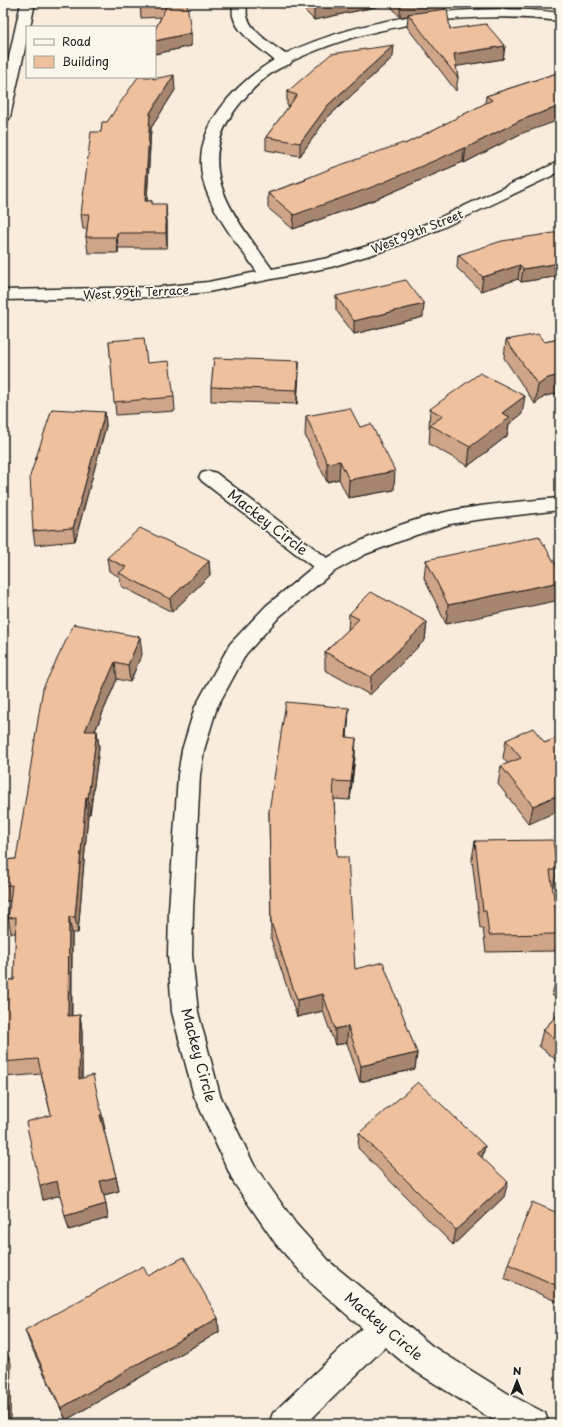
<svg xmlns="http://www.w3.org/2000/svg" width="563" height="1427" font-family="'Playpen Sans',sans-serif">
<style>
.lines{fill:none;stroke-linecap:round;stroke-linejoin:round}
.minor-casing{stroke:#1c1c1c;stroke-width:3}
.major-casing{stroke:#1c1c1c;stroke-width:3}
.minor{fill:#fbf7ec;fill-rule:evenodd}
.major{fill:#fbf7ec;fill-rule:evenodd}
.wall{fill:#cea588;stroke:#1c1c1c}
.shaded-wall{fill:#a7866f;stroke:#1c1c1c}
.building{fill:#efc09e;stroke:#1c1c1c}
.labels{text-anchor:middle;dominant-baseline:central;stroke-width:3.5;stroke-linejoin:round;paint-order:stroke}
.far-street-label{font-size:12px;fill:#1c1c1c;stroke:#fbf7ec}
.street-label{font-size:14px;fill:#1c1c1c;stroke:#fbf7ec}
</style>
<rect width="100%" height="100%" fill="#f9ecdc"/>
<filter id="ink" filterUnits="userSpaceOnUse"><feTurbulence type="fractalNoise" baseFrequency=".025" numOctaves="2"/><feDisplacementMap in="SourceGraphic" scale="8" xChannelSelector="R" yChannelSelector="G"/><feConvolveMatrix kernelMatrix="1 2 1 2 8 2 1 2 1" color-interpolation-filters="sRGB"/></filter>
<g filter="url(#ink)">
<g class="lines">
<defs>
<g id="minor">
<path d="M233 3H247C247 7 246 12 247 16 252 33 272 44 285 54 365 16 473 2 560 13V21C472 10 372 23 292 61L290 64C272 69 254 87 242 101 188 164 233 214 272 269L328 258 377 243 428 223 560 161V172L440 229 389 249 331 267 208 292 158 297 3 300V290L158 287 208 282 257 272C238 244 212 214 203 180 191 129 235 84 274 60 260 48 238 35 233 16 232 12 233 7 233 3Z"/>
<path d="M209 471 216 473 327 558C365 537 408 520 450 511 486 504 523 501 560 498V510L476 520 450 524 416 535 366 554 333 572 280 616 246 654 217 707 204 750 200 775 193 910 192 955 198 1012 220 1095 254 1165 296 1224 331 1263 432 1346 507 1393 545 1413 549 1424H503L485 1415 410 1368 385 1347 306 1424H269L273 1413 362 1328 311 1283 276 1244 234 1183 194 1096 172 1012 168 955 169 910 178 775 182 750 195 707 230 644 266 606 313 567 202 481 199 477 202 473Z"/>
</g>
<polygon id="major" points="21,3 35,3 30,27 27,27 27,39 10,117 8,120 3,121 3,84"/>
</defs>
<use href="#minor" class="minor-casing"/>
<use href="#major" class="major-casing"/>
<use href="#minor" class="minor"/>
<use href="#major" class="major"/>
</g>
<g class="wall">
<polygon points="140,3 166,3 166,6 191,33 191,46 155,54 155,30 161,17 141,18"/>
<polygon points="297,3 445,3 445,9 450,29 505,46 503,59 456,66 458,78 456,91 407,27 408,16 400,17 389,4 314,20"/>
<polygon points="393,57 327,118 300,156 266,150 266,137 289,106 287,105 287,92"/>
<polygon points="560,72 520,134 464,163 463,162 374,200 293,229 268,208 268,193 305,180 305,179 405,144 485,104 486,96"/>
<polygon points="153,79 175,90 151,128 147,201 152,201 152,204 167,220 167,248 118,248 118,253 88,253 86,237 87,229 83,229 81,214 101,132 107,122"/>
<polygon points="560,232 560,276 521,282 518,279 481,291 457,268 458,255"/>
<polygon points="336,296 423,317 354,334 336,310"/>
<polygon points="560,339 560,393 545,396 535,404 504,358 506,340 544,342"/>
<polygon points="109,341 147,363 174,397 175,411 116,415"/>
<polygon points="299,361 297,404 211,401 211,387"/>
<polygon points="430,409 522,414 509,424 507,436 468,466 429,444 430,429 429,428"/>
<polygon points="105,412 106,426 75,541 35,545 33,531"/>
<polygon points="306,416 360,427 394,490 348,498 339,479 327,482 305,435"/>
<polygon points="107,558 209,561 210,575 172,612 121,586 120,577 109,571"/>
<polygon points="426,560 560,572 446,624 424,578"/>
<polygon points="349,614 427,622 425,640 370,695 325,670 325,652 348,630"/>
<polygon points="74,624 142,654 130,682 117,679 95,731 97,731 99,748 90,814 88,814 78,933 72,933 72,1016 80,1015 82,1031 82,1078 105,1129 104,1130 116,1177 119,1191 104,1195 108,1218 69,1230 60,1195 43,1200 51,1115 41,1074 4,1077 3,1074 3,980 14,980 16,933 11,933 8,918 10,901 3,901 3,860 16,859"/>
<polygon points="349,708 347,737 355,756 350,800 334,799 337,857 355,969 417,1053 415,1069 360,1082 347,1043 335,1045 323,1011 297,1017 271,939 269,811"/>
<polygon points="560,736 529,824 498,784 501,766 508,764 503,758 506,740 545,743"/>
<polygon points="475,841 557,870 553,887 552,887 559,934 555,951 486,952 483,928 480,928 472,859"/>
<polygon points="560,975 560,1002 552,995 556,979"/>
<polygon points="560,1012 560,1063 539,1046 543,1030"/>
<polygon points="359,1133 485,1146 482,1158 504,1197 453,1245 358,1148"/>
<polygon points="560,1214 560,1303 504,1278 508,1264"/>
<polygon points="218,1318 219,1332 66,1420 30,1344 25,1330"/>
</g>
<g class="shaded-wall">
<polygon points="334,3 389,3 389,4 314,20 314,7"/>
<polygon points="413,3 445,3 445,11 408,14 408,16 400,17 400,5"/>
<polygon points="191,33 191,46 155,54 155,41"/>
<polygon points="394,45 393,57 327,118 300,156 300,143 328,105"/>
<polygon points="505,46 503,59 453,67 454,54"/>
<polygon points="174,75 175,90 151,128 146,217 145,201 150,113"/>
<polygon points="560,106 560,120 520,134 464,163 466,148 521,120"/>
<polygon points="464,148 463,162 374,200 293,229 294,215"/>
<polygon points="166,204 167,220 167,248 166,233"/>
<polygon points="117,233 118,248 118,253 116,237"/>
<polygon points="560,263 560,276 521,282 523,269"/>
<polygon points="520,265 518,279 481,291 483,277"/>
<polygon points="424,304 423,317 354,334 354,321"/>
<polygon points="299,361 299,375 297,404 297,390"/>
<polygon points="560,375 560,393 545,396 535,404 538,385 548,378"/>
<polygon points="525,396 522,414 509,424 507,436 468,466 470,447 502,413"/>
<polygon points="105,412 106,426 75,541 73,528"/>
<polygon points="340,461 339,479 327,482 327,463"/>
<polygon points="395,471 394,490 348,498 349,480"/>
<polygon points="209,561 210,575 172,612 170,599"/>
<polygon points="560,582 560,600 446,624 448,605"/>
<polygon points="427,622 425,640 370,695 371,677"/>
<polygon points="140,637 142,654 130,682 128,665"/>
<polygon points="115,662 117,679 88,747 85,731"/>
<polygon points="349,708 348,726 345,755 346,737"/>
<polygon points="97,731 99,748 90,814 88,798"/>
<polygon points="356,738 355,756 350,800 351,782"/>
<polygon points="560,794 560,810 529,824 533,806"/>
<polygon points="86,797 88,814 78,933 75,917"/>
<polygon points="69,917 72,933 71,1031 68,1016"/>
<polygon points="323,994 323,1011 297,1017 297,1000"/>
<polygon points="80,1015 82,1031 82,1094 79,1079"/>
<polygon points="348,1026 347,1043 335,1045 335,1029"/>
<polygon points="417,1053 415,1069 360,1082 361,1066"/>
<polygon points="100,1115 102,1115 105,1129 103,1130"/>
<polygon points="485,1146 481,1162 477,1153"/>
<polygon points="116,1177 119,1191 103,1195 100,1181"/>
<polygon points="57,1181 61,1195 43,1200 40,1186"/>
<polygon points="508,1182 504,1197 453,1245 456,1230"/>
<polygon points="106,1204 108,1218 69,1230 65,1216"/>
<polygon points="218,1318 219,1332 66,1420 61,1408"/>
<polygon points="6,1350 11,1363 10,1424 5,1424"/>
</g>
<g class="building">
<polygon points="140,3 165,3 165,4 140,5"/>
<polygon points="168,3 187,3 191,33 155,41 155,30"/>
<polygon points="309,3 334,3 314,7"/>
<polygon points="399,3 413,3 400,5"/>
<polygon points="447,9 450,29 486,24 505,46 454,54 458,78 408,14"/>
<polygon points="394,45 328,105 300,143 266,137 297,95 287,92 331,54"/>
<polygon points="560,72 560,106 521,120 466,148 464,148 375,186 294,215 268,193 306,180 305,179 332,168 403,143 405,144 492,100 486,96"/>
<polygon points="174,75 150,113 145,201 152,201 152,204 166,204 166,233 117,233 116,237 86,237 89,214 81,214 91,132 101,132 102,122 107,122 138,77 153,77 153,79"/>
<polygon points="560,232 560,263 523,269 520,265 483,277 458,255 502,241"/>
<polygon points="406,280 424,304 354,321 336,296"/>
<polygon points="538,334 544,342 560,339 560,375 548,378 538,385 506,340"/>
<polygon points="144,338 147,363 169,361 174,397 114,402 109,341"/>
<polygon points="214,358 299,361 297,390 211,387"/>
<polygon points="480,373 525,396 502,413 510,417 470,447 430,425 443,416 430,409"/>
<polygon points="350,408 360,427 371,424 395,471 349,480 340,461 327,463 306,416"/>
<polygon points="52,409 105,412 73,528 33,531 30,476"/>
<polygon points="140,528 209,561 170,599 119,573 126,567 107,558"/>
<polygon points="539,536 560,572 560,582 448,605 426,560"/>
<polygon points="371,592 427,622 371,677 325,652 359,619 349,614"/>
<polygon points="74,624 140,637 128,665 115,662 85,731 97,731 88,798 86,797 75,917 69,917 68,1016 80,1015 79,1079 93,1075 102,1115 100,1115 116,1177 100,1181 106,1204 65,1216 57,1181 40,1186 26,1122 51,1115 38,1059 3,1062 3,980 14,980 16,917 8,918 12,885 3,885 3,860 16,859 43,688"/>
<polygon points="286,702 349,708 346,737 356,738 351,782 333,781 337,857 348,857 355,969 383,962 417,1053 361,1066 348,1026 335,1029 323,994 297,1000 271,922 269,811"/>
<polygon points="533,728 545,743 560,736 560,794 533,806 501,766 521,758 506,740"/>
<polygon points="553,840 557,870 550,870 559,934 489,935 486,911 483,911 475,841"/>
<polygon points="560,975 560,982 556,979"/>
<polygon points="560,1012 560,1043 543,1030"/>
<polygon points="418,1082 485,1146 477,1153 508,1182 456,1230 359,1133"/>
<polygon points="532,1202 560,1214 560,1287 508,1264"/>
<polygon points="184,1257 218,1318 61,1408 25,1330 143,1266 148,1276"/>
<polygon points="3,1350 6,1350 5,1424 3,1424"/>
</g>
</g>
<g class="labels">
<g class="far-street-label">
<text transform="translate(417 231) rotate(-22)">West 99th Street</text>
<text transform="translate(136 292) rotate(-3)">West 99th Terrace</text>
</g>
<g class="street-label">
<text transform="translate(268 522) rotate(38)">Mackey Circle</text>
<text transform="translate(199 1055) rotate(75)">Mackey Circle</text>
<text transform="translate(384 1326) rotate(40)">Mackey Circle</text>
</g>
</g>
<rect width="563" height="1427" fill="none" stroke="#fbf7ec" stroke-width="16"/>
<rect x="8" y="8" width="547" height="1411" fill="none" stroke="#1c1c1c" stroke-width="1.5" filter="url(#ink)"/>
<rect x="26" y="26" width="130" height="52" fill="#fbf7ec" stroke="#a29f99"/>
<rect x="34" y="39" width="20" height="6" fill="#fbf7ec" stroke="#a29f99"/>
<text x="62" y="46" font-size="12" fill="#1c1c1c">Road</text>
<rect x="34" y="56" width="20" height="12" fill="#efc09e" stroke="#a29f99"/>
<text x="62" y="66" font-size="12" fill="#1c1c1c">Building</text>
<g transform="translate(517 1381)" stroke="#fbf7ec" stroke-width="3" paint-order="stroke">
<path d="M0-3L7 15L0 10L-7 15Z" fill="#1c1c1c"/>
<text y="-6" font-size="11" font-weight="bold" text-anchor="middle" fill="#1c1c1c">N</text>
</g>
</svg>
